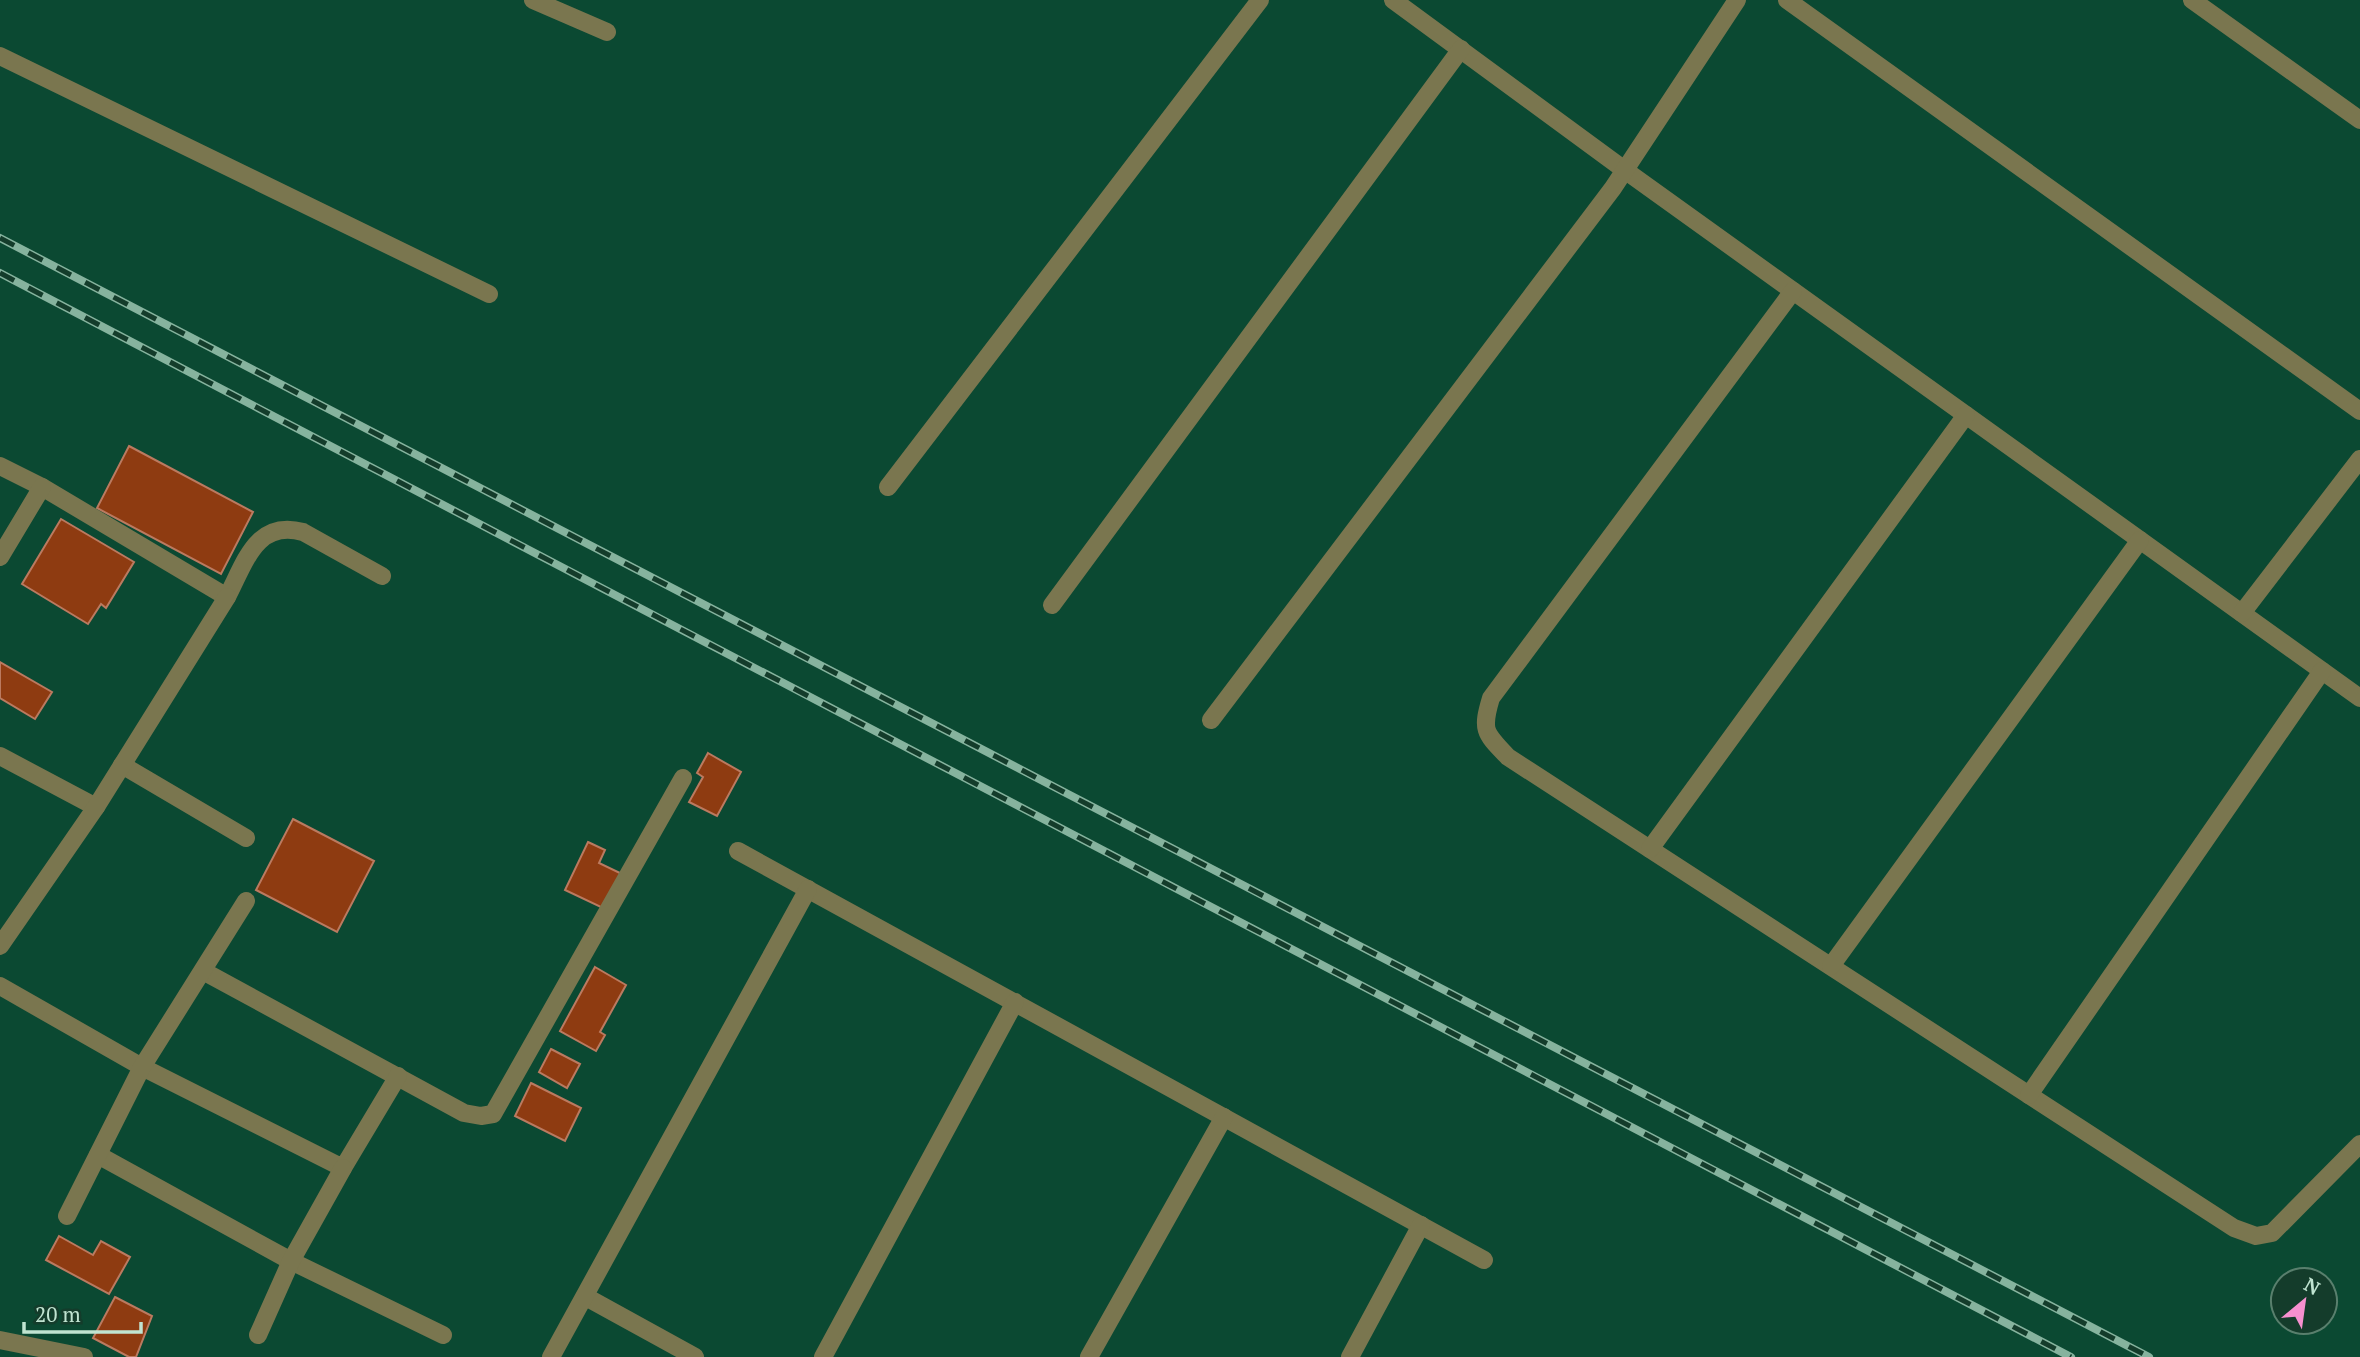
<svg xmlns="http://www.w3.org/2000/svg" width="2360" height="1357" font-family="'PT Serif',serif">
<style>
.building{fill:#8e3b11;stroke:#bb7a60;stroke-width:2}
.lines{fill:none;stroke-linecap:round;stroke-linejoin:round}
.minor{stroke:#7a764f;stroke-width:18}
.rail-casing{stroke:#86b39e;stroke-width:8}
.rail{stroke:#143c2b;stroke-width:5;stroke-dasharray:16;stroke-linecap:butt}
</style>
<rect width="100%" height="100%" fill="#0b4932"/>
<g class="building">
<polygon points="129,446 253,512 221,574 97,508"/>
<polygon points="61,519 134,562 106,608 101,604 88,624 22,584"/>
<polygon points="0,662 52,692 35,719 0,698"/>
<polygon points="708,753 741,772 717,816 689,802 703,777 697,773"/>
<polygon points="293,819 374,861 337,932 256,890"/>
<polygon points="588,842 605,850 599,863 622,874 605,909 565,890"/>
<polygon points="595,967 626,985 600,1032 605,1035 596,1051 560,1031"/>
<polygon points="551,1049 580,1064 567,1088 539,1072"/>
<polygon points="531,1083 581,1108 565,1141 515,1116"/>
<polygon points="59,1236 93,1255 101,1241 130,1257 109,1294 46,1260"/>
<polygon points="115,1297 152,1316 136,1357 129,1357 93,1338"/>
</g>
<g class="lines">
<g class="minor">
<polyline points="533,0 607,32"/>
<polyline points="1393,0 1626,171 2360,698"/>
<polyline points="1787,0 2360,411"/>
<polyline points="2192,0 2360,120"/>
<polyline points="0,56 489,294"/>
<path d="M1793 291 1491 698C1481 731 1485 733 1508 757L2234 1228 2256 1236 2272 1233 2360 1144"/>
<path d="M0 466 42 487 227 597C245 563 256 519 303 532L382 576"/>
<polyline points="888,487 1260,0"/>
<polyline points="0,557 42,487"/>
<polyline points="1052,605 1461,49"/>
<polyline points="2242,613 2360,459"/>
<polyline points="1211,720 1613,188 1737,0"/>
<polyline points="0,756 96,807"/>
<polyline points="122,765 246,838"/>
<polyline points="1650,849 1966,415"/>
<polyline points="738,851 1484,1260"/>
<polyline points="0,946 96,807 227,597"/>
<polyline points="1831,966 2140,540"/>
<polyline points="203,971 464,1113 481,1116 493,1114 683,778"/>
<polyline points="0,986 142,1067 343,1168 398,1076"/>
<polyline points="2029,1095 2322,671"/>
<polyline points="98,1155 291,1261 443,1335"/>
<polyline points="67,1216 142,1067 246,901"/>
<polyline points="586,1297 695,1357"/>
<polyline points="258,1335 291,1261 343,1168"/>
<polyline points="0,1340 84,1357"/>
<polyline points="551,1357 808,889"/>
<polyline points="823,1357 1015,1002"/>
<polyline points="1089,1357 1224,1117"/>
<polyline points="1350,1357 1421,1225"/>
</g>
<defs>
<g id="rail">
<polyline points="0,238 2149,1357"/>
<polyline points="0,273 2071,1357"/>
</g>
</defs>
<use href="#rail" class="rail-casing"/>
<use href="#rail" class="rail"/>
</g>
<g transform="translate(2304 1301) rotate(29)"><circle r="33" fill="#143c2b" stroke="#597f6d" stroke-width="2"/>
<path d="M0-5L12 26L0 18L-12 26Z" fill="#f690cf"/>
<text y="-10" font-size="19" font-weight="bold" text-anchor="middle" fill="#c0e4d1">N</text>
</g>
<path d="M24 1322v10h117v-10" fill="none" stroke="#c0e4d1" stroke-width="3.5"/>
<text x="35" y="1322" font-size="21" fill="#c0e4d1" stroke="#143c2b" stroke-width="5" paint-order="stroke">20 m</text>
</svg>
